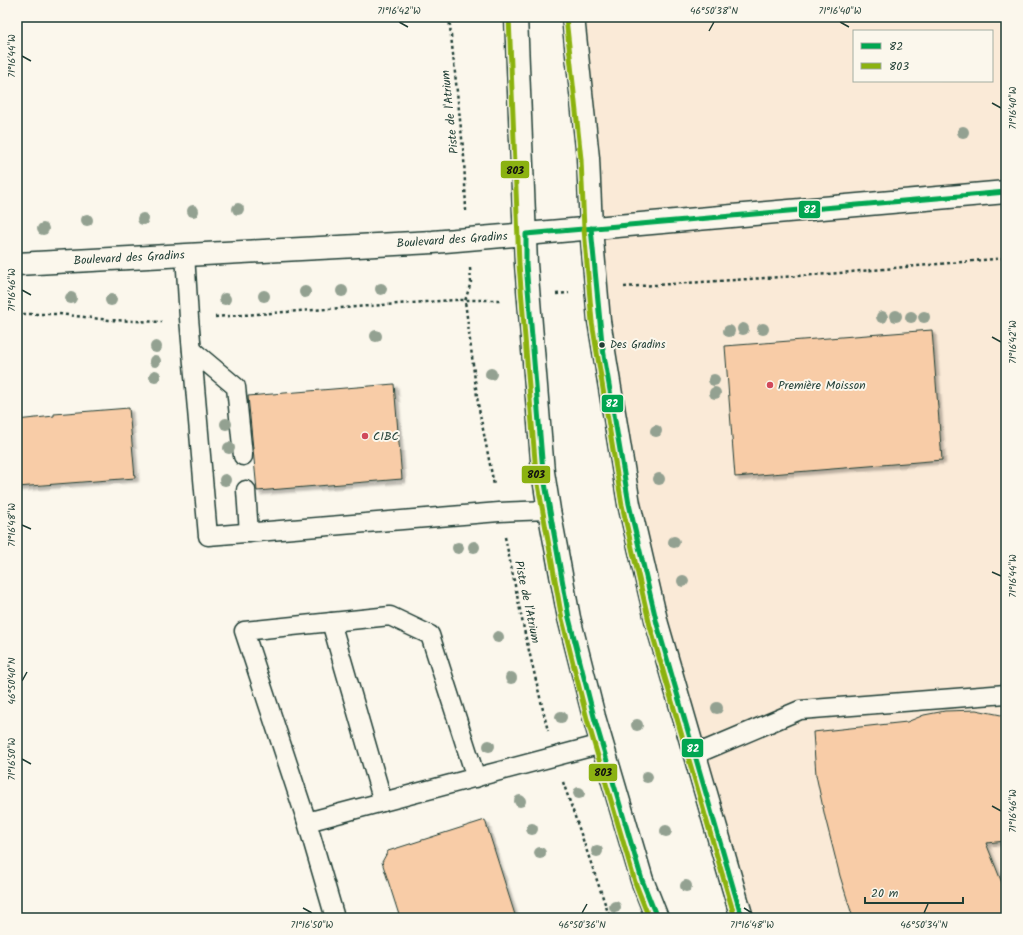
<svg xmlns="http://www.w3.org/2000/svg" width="1023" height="935" font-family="Kalam,sans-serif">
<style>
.built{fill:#faead7;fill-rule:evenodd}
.building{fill:#f8cca7;stroke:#1f3d34;filter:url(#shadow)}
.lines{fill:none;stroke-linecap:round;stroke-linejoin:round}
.service-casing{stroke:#1f3d34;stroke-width:21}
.minor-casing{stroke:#1f3d34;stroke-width:25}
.tertiary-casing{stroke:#1f3d34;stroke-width:25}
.secondary-casing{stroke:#1f3d34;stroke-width:25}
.path{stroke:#1f3d34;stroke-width:2.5;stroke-dasharray:3 3;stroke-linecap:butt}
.service{stroke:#fbf7ec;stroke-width:18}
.minor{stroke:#fbf7ec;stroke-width:22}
.tertiary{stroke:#fbf7ec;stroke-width:22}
.secondary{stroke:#fbf7ec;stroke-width:22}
.bus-1-casing{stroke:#fbf7ec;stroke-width:8}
.bus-2-casing{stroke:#fbf7ec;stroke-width:8}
.bus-1{stroke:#00a651;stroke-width:5}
.bus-2{stroke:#8bb211;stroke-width:5}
.tree{fill:#93a191}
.ticks{fill:none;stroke:#1f3d34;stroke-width:1.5}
.bus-dot{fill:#1f3d34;stroke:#fbf7ec;stroke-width:1.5}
.poi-dot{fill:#d1495b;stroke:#fbf7ec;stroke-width:1.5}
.labels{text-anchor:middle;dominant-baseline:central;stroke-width:4;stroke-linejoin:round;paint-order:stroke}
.bus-label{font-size:11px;fill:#1f3d34;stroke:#fbf7ec;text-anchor:start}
.street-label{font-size:12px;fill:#1f3d34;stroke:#fbf7ec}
.poi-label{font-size:12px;fill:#1f3d34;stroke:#fbf7ec;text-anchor:start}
.line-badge{stroke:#fbf7ec;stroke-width:1.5}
.badge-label{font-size:11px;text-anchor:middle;font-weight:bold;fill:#fff}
.pale-badge-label{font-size:11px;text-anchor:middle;font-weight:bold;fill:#111}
.neatline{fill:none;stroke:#1f3d34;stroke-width:1.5}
.ticks-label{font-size:10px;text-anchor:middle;fill:#1f3d34}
</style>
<defs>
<filter id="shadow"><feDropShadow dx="3.5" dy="3.5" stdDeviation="1" flood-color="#0004"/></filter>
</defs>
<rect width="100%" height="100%" fill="#fbf7ec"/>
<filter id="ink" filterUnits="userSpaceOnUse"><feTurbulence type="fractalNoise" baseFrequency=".025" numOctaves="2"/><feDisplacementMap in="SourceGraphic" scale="8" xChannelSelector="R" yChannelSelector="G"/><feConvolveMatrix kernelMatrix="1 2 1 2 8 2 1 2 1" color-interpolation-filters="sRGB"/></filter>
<g filter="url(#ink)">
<path class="built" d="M573 17H1006V918H742L629 504ZM854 31H992V81H854Z"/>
<g class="building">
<polygon points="932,330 942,460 735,477 725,346"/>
<polygon points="394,384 402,479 257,491 248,396"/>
<polygon points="129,408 135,478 17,487 17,420 54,416 54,414"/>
<polygon points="976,710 1006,716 1006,841 986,843 1006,893 1006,918 853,918 840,876 825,817 816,775 813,732 907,722 924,715 945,711"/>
<polygon points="485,820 516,918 400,918 382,862 388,851"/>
</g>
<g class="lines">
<defs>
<g id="service">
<polyline points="185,254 189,318 208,536 499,512 549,510"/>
<polyline points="192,350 236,387 243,456"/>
<polyline points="246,490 249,533"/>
<polyline points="331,622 383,802"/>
<polyline points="694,755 800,710 1006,694"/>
<polyline points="307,822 602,744"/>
<polyline points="335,918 307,822 244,631 390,616 430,635 476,778"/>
</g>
<polyline id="minor" points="17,264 433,242 526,234"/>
<polyline id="tertiary" points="526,234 1006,192"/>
<g id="secondary">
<polyline points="516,17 526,264 543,472 549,510 569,618 594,717 642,880 657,918"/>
<polyline points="573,17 588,158 591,228 599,321 629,504 657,624 742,918"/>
</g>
</defs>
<use href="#service" class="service-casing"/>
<use href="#minor" class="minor-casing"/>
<use href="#tertiary" class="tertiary-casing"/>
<use href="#secondary" class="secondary-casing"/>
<g class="path">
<polyline points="449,17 464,157 466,211"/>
<polyline points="470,268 471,282 465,301 478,404 494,485"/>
<polyline points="624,287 828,274 1006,258"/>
<polyline points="556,294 569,293"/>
<polyline points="17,314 59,314 109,320 162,322"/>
<polyline points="215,317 454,300 501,300"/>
<polyline points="505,537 525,634 548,731"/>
<polyline points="563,782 610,918"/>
</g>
<use href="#service" class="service"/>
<use href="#minor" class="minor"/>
<use href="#tertiary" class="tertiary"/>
<use href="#secondary" class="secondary"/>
<defs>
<g id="bus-1">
<polyline points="591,228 602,343 629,504 657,624 742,918"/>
<polyline points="657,918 642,880 594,717 569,618 543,472 526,264 526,234 1006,192"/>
</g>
<g id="bus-2">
<polyline points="509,17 519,264 536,473 562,619 587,719 635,882 649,918"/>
<polyline points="566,18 581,159 584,229 592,322 622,505 650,626 735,918"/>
</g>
</defs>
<use href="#bus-1" class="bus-1-casing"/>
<use href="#bus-2" class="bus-2-casing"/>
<use href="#bus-1" class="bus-1"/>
<use href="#bus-2" class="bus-2"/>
</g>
<g class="tree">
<circle cx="963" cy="132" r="6"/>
<circle cx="238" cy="209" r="6"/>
<circle cx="193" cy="211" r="6"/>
<circle cx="143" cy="219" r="6"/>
<circle cx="87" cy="220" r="6"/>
<circle cx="43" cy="229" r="6"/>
<circle cx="381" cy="289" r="6"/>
<circle cx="342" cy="291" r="6"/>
<circle cx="305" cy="292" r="6"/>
<circle cx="264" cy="296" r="6"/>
<circle cx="71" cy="298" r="6"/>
<circle cx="225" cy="299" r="6"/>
<circle cx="111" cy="300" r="6"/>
<circle cx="896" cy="316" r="6"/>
<circle cx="882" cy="317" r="6"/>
<circle cx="911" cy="317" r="6"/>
<circle cx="924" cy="317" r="6"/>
<circle cx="743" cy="329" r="6"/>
<circle cx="763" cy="329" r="6"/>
<circle cx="729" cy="331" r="6"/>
<circle cx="376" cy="336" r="6"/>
<circle cx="156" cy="347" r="6"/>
<circle cx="155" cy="361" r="6"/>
<circle cx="491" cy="374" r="6"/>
<circle cx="155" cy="376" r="6"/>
<circle cx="714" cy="380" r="6"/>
<circle cx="715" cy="393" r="6"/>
<circle cx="226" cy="424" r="6"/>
<circle cx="656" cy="431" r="6"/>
<circle cx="229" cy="448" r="6"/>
<circle cx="659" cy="479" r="6"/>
<circle cx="225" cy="480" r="6"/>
<circle cx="674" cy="542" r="6"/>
<circle cx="474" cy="547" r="6"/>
<circle cx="458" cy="548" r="6"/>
<circle cx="683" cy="581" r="6"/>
<circle cx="498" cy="637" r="6"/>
<circle cx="511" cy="678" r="6"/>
<circle cx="717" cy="708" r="6"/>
<circle cx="561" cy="717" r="6"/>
<circle cx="637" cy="725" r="6"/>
<circle cx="489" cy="746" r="6"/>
<circle cx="647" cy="777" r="6"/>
<circle cx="579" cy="793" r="6"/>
<circle cx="520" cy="801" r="6"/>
<circle cx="532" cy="829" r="6"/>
<circle cx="666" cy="831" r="6"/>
<circle cx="597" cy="851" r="6"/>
<circle cx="540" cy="853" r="6"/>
<circle cx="686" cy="886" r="6"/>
<circle cx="615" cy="907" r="6"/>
</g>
</g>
<path class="ticks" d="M399 22 408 27M840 22 849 27M709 31 714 22M22 56 31 61M992 103 1001 108M22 290 31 295M992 337 1001 342M22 525 31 529M992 572 1001 576M22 681 27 672M22 759 31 764M992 806 1001 811M303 908 312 913M744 908 752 913M582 913 587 904M924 913 928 904"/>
<circle class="bus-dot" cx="602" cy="345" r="3.5"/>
<g class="poi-dot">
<circle cx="770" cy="385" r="4"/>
<circle cx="365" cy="436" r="4"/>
</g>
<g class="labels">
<g class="bus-label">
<text x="610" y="345">Des Gradins</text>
</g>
<g class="street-label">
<text transform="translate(450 112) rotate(-96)">Piste de l'Atrium</text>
<text transform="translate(452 240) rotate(-4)">Boulevard des Gradins</text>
<text transform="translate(129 258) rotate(-3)">Boulevard des Gradins</text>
<text transform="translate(527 602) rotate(78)">Piste de l'Atrium</text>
</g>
<g class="poi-label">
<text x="778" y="385">Première Moisson</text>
<text x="373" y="436">CIBC</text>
</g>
</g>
<g class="line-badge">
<rect x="500" y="160" width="30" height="19" rx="4" fill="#8bb211"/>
<rect x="798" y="200" width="23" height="19" rx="4" fill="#00a651"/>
<rect x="601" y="394" width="23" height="19" rx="4" fill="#00a651"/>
<rect x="521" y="465" width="30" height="19" rx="4" fill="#8bb211"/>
<rect x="681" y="738" width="23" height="20" rx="4" fill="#00a651"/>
<rect x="588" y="763" width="30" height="19" rx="4" fill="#8bb211"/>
</g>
<g class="badge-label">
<text x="810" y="213">82</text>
<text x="612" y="407">82</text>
<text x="693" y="752">82</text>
</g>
<g class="pale-badge-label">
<text x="515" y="174">803</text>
<text x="536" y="478">803</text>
<text x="603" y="776">803</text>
</g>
<rect width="1023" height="935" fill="none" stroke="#fbf7ec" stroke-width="44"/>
<rect x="853" y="30" width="140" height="52" fill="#fbf7ec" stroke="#a3ada2"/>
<rect x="861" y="43" width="20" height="6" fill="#00a651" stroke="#a3ada2"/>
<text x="889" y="50" font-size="12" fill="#1f3d34">82</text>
<rect x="861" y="63" width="20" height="6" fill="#8bb211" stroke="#a3ada2"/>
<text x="889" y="70" font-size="12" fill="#1f3d34">803</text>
<path d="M865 897v6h98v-6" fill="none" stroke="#1f3d34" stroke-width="2"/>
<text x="871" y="897" font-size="12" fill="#1f3d34" stroke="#fbf7ec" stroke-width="3" paint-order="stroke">20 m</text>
<rect x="22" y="22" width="979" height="891" class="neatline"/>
<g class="ticks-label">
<text x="399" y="14">71°16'42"W</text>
<text x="714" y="14">46°50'38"N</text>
<text x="840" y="14">71°16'40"W</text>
<text transform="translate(11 56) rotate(-90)" y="4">71°16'44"W</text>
<text transform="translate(1012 108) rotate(-90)" y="4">71°16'40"W</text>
<text transform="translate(11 290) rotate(-90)" y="4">71°16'46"W</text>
<text transform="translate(1012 342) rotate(-90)" y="4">71°16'42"W</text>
<text transform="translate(11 525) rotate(-90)" y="4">71°16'48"W</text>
<text transform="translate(1012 576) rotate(-90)" y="4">71°16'44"W</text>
<text transform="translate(11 681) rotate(-90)" y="4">46°50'40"N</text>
<text transform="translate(11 759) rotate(-90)" y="4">71°16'50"W</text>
<text transform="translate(1012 811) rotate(-90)" y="4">71°16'46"W</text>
<text x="312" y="928">71°16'50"W</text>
<text x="582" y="928">46°50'36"N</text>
<text x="752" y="928">71°16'48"W</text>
<text x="924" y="928">46°50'34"N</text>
</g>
</svg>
